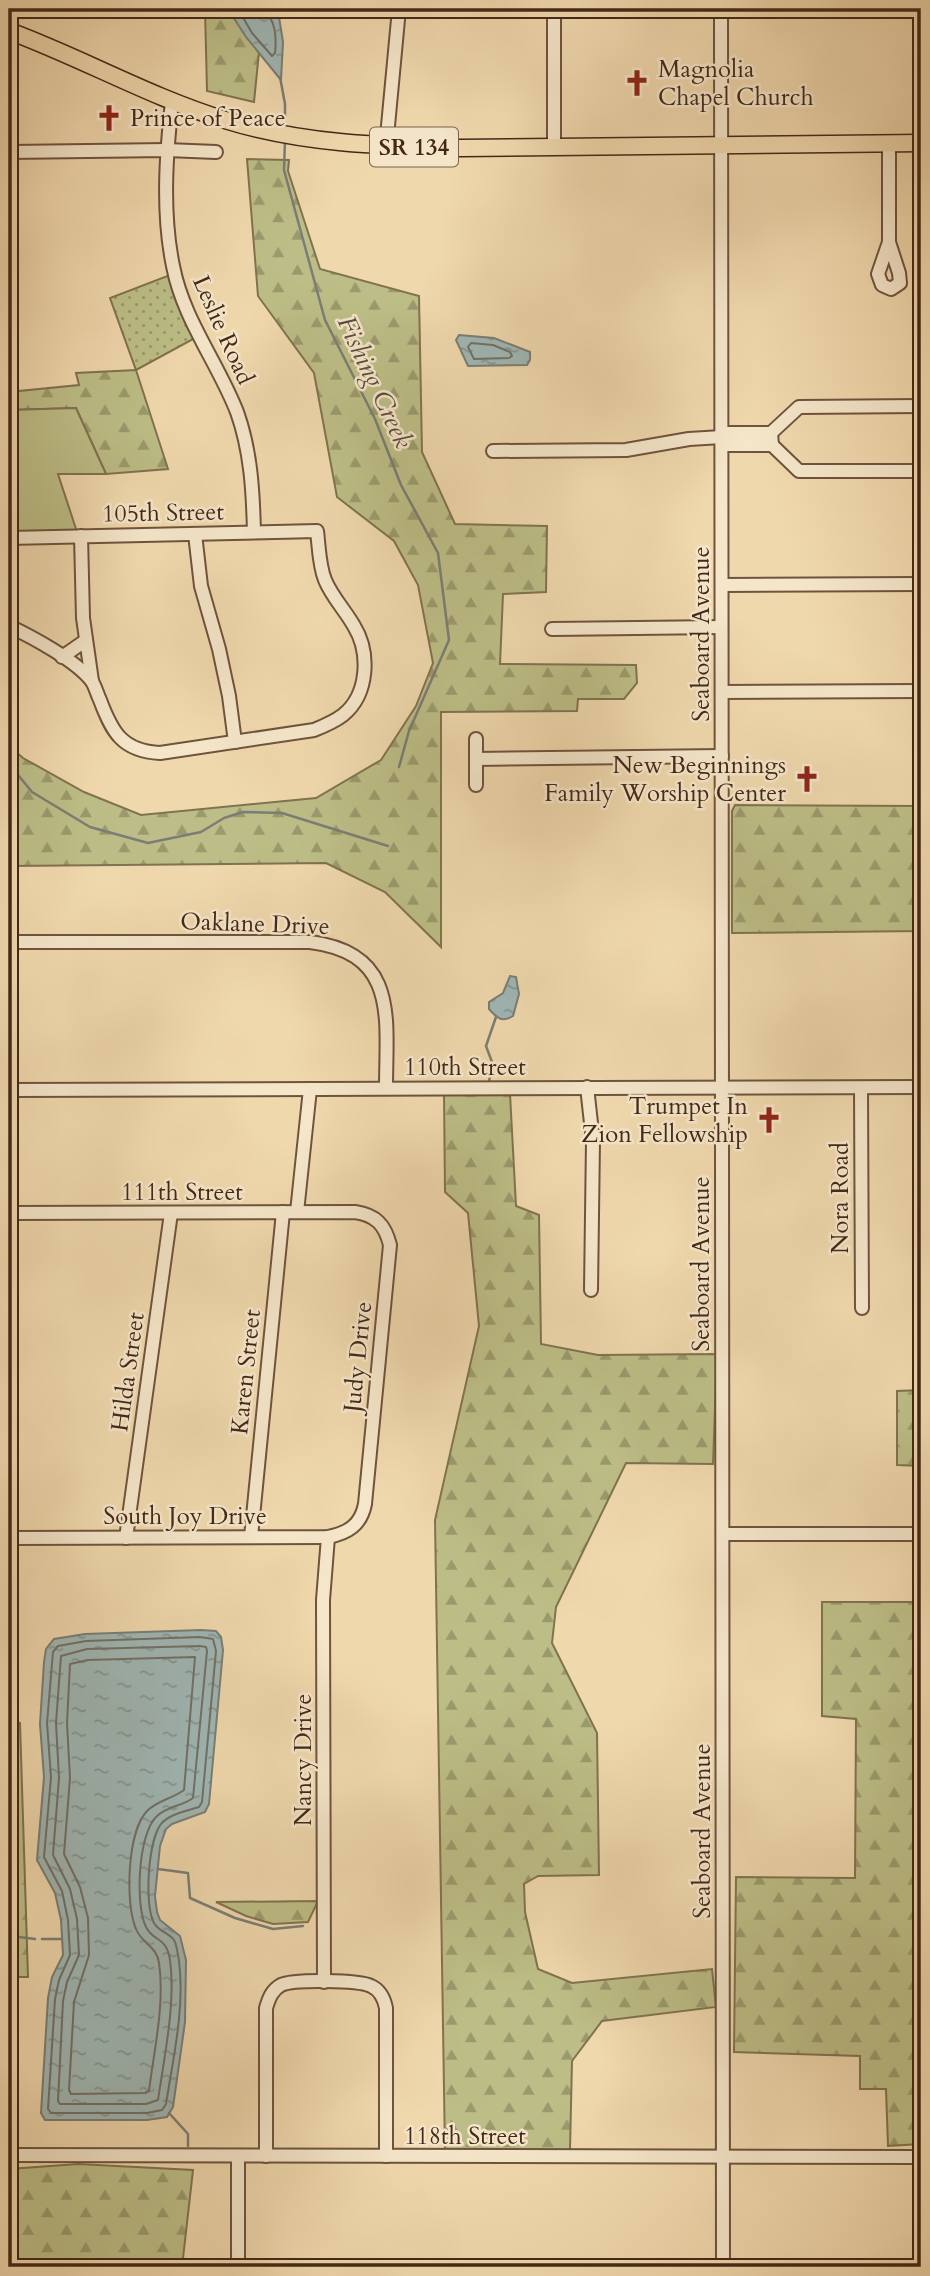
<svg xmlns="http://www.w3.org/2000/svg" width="930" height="2276" font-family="Cardo,serif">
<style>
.grass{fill:url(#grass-dots);stroke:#807350;stroke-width:2}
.forest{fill:url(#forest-firs);stroke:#807350;stroke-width:2}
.park{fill:#bdbe87;stroke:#807350;stroke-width:2}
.water{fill:url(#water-ripples);stroke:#7a7e76;stroke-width:2}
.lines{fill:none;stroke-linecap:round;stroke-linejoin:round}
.shore{stroke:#717066;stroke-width:2}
.stream{stroke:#7a7e76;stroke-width:2.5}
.minor-casing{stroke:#6e543d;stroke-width:16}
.major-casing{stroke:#432818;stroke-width:19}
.minor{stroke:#f5e6ca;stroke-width:12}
.major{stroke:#f0d8ad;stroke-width:16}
.labels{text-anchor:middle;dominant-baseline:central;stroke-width:5;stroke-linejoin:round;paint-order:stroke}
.shield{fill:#f5e6ca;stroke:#78614d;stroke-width:2}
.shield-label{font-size:23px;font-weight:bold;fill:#432818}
.poi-label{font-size:24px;fill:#432818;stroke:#f5e6ca;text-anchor:start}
.street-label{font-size:24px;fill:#432818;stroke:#f5e6ca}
.water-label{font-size:26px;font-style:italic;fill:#5a4c3f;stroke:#f5e6ca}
</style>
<defs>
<pattern id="grass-dots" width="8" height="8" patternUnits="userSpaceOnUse" patternTransform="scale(1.75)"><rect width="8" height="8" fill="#bdbe87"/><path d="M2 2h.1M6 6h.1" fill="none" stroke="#9b9a6d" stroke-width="1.8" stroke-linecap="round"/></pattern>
<pattern id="forest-firs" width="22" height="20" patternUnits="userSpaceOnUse" patternTransform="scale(1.75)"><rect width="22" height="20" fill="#bdbe87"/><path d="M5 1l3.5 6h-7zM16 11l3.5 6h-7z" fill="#9b9a6d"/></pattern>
<pattern id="water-ripples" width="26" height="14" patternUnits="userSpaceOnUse" patternTransform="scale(1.75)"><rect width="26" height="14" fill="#9fb7b5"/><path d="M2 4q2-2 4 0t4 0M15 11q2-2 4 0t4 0" fill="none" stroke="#839592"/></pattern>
</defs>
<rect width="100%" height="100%" fill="#f0d8ad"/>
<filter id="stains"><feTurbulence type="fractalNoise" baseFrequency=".00286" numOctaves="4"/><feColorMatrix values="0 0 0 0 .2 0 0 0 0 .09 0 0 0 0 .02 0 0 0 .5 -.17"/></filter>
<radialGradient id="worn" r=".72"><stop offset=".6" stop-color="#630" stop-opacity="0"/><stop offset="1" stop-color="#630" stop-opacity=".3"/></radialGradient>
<polygon class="grass" points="170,275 195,338 136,370 110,298"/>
<g class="forest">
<polygon points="205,9 228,9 259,52 254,102 207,91"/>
<polygon points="247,159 289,160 288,171 320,269 419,296 422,452 455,524 547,526 546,592 503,594 500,664 636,665 637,683 624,699 578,699 577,711 441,712 441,947 385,892 326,863 9,866 9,746 23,758 84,792 141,815 316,798 381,760 416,706 433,663 418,585 394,541 337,497 314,373 258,296"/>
<polygon points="136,370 168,469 106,474 76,408 9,410 9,392 79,385 76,373"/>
<polygon points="735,805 921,806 921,931 732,933 732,811"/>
<polygon points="444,1093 510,1094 516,1206 539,1215 541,1344 598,1355 717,1354 713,1464 626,1463 556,1607 552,1643 597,1733 599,1875 538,1876 524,1884 525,1912 538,1969 572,1983 712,1969 716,2007 602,2021 572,2061 570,2150 445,2152 435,1520 479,1326 468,1213 445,1192"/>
<polygon points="921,1390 921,1466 897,1465 897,1391"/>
<polygon points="822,1602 921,1602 921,2144 888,2146 886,2089 860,2089 860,2056 734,2052 736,1877 855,1878 856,1719 822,1716"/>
<polygon points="9,1722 20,1723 28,1977 9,1977"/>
<polygon points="318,1901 308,1922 273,1924 246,1916 216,1902"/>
<polygon points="78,2164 193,2170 182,2267 9,2267 9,2169"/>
</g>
<polygon class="park" points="76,408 106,474 58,474 77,532 9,533 9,410"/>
<g class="water">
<polygon points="228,9 269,9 279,17 283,42 281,80 246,37"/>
<polygon points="459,335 494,338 530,352 530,360 527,365 468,366 456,340"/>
<path d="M510 976 516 977 519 994 513 1016C502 1023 497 1018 489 1009V1002L503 993Z"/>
<polygon points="201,1630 216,1631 221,1637 223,1650 209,1804 205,1812 172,1824 166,1829 160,1846 155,1896 157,1912 160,1920 180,1936 186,1960 185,2022 173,2107 167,2117 147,2120 45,2120 41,2113 48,1998 52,1977 63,1955 61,1920 55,1893 37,1860 44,1777 40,1724 44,1662 46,1649 54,1639 85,1634"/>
</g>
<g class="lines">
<g class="shore">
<path d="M238 9 252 33 272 56 275 53C276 44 276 33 273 24 271 18 267 16 266 9"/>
<polygon points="471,343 493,345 510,352 512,356 509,358 474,359 468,347"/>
<path d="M200 1637 213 1639 216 1651 202 1802 199 1807C187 1811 169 1814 161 1824 148 1841 144 1905 154 1923 158 1931 169 1933 174 1940 177 1945 178 1956 179 1961 185 2008 173 2059 166 2104L162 2110 147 2113H51L48 2109 55 1999 59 1980 70 1955 68 1920 62 1891 44 1857 51 1777 47 1723 53 1652 58 1646 86 1641Z"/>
<path d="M200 1646 206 1647 207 1651 193 1798C183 1806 166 1806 156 1817 138 1835 135 1905 146 1927 154 1943 166 1935 170 1960 176 2003 164 2058 158 2100L146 2104H60L58 2101 63 2001 67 1982 79 1955 77 1919 70 1889 53 1855 59 1778 56 1723 61 1656 87 1649Z"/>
<path d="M195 1657 184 1790C172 1799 158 1800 147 1811 127 1832 125 1904 136 1929 142 1944 157 1946 159 1963 165 2004 154 2050 149 2091L145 2093 71 2094 69 2090 74 2002 89 1955 88 1918 80 1887 64 1854 70 1778 67 1723 70 1664 88 1660Z"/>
</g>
<g class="stream">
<polyline points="280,77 285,104 285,130"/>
<polyline points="285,140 284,170 325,320 375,419 401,485 438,553 449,640 409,731 399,767"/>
<polyline points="9,764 32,792 90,827 148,843 201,832 224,818 243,812 282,813 388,846"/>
<polyline points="489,1082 492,1062 486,1046 496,1017"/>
<polyline points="158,1869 188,1873 190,1898 235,1918 273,1929 303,1926"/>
<polyline points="19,1937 35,1939"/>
<polyline points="42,1939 62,1939"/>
<polyline points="169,2113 188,2134 188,2146"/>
</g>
<defs>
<g id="minor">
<polyline points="554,9 554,147"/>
<polyline points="721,9 723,2267"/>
<path d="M172 102C166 155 162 213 173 266 183 319 218 363 237 412 251 451 253 492 254 532"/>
<polyline points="889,143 889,242 878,274 882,285 891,289 900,283 899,273 889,242"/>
<polyline points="386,147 399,9"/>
<polyline points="9,152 167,150 216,152"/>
<polyline points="722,433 771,433 799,407 921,406"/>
<polyline points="771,433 772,445 799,471 921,471"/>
<polyline points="722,445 772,445"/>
<polyline points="493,451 626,450 689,439 722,437"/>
<polyline points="195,534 201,586 219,649 229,696 235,742"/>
<polyline points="81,536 83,618 92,681"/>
<path d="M9 538 317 531C319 547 319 565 325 580 332 597 345 610 354 626 370 652 369 694 343 715 334 722 324 726 314 730L160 753C122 751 112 732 100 700 97 694 95 685 91 680 75 660 32 637 9 626"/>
<polyline points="722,585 921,584"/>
<polyline points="552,629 721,627"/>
<polyline points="62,657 85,641"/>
<polyline points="722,692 921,691"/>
<polyline points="476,739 476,785"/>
<polyline points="476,759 722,756"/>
<path d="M9 942H310C399 953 386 1019 386 1088"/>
<polyline points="587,1087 593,1141 591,1290"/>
<polyline points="861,1088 862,1308"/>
<polyline points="9,1090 921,1087"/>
<polyline points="297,1212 310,1089"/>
<path d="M9 1213 355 1212C376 1215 385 1225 390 1245L365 1504C361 1525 348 1533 328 1537L9 1538"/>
<polyline points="9,1234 12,1213"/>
<polyline points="723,1534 921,1534"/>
<polyline points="251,1537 283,1212"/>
<polyline points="126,1538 171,1213"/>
<polyline points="324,1982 323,1600 328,1537"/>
<polyline points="9,2155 921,2157"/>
<path d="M266 2156V2008C269 1998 272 1990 281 1985 293 1979 359 1980 371 1986 380 1990 384 1998 386 2008V2156"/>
<polyline points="238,2267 238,2156"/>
</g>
<path id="major" d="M9 31C82 58 150 97 225 120 302 144 381 146 461 148L921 143"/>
</defs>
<use href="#minor" class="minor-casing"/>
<use href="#major" class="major-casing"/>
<use href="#minor" class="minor"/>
<use href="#major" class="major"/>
</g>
<defs>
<symbol id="church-bare" viewBox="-9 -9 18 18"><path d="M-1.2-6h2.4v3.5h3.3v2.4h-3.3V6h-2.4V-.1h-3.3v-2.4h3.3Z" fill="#8f2418" stroke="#f5e6ca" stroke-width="2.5" paint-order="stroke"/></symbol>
</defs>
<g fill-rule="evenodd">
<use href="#church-bare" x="618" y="64" width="38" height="38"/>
<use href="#church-bare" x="90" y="99" width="38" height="38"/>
<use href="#church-bare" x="788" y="760" width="38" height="38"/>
<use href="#church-bare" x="750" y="1101" width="38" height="38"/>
</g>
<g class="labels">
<rect class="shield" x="370" y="127.5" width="88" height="39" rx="5"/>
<g class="shield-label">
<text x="414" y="147">SR 134</text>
</g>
<g class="poi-label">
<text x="658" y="69">Magnolia<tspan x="658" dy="28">Chapel Church</tspan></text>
<text x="130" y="118">Prince of Peace</text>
<text x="786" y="765" text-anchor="end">New Beginnings<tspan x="786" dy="28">Family Worship Center</tspan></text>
<text x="748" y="1106" text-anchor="end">Trumpet In<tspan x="748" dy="28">Zion Fellowship</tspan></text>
</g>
<g class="street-label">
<text transform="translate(223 330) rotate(66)">Leslie Road</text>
<text transform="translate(163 513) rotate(-1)">105th Street</text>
<text transform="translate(701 634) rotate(-90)">Seaboard Avenue</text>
<text transform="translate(255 924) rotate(2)">Oaklane Drive</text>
<text x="465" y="1067">110th Street</text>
<text x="182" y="1192">111th Street</text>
<text transform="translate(840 1198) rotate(-90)">Nora Road</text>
<text transform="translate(701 1264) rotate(-90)">Seaboard Avenue</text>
<text transform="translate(358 1357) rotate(-84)">Judy Drive</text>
<text transform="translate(128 1372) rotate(-82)">Hilda Street</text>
<text transform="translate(246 1372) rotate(-84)">Karen Street</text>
<text x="185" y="1516">South Joy Drive</text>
<text transform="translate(303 1760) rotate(-90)">Nancy Drive</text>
<text transform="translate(702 1831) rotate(-90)">Seaboard Avenue</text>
<text x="465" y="2136">118th Street</text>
</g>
<g class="water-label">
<text transform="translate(375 382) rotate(65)">Fishing Creek</text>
</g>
</g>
<rect width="930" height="2276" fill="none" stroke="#f0d8ad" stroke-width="35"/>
<rect x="10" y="10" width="909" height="2255" fill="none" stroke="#432818" stroke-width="3.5"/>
<rect x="18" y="18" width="895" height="2241" fill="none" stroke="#432818" stroke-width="2"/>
<rect width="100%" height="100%" filter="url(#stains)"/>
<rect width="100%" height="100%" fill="url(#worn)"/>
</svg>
